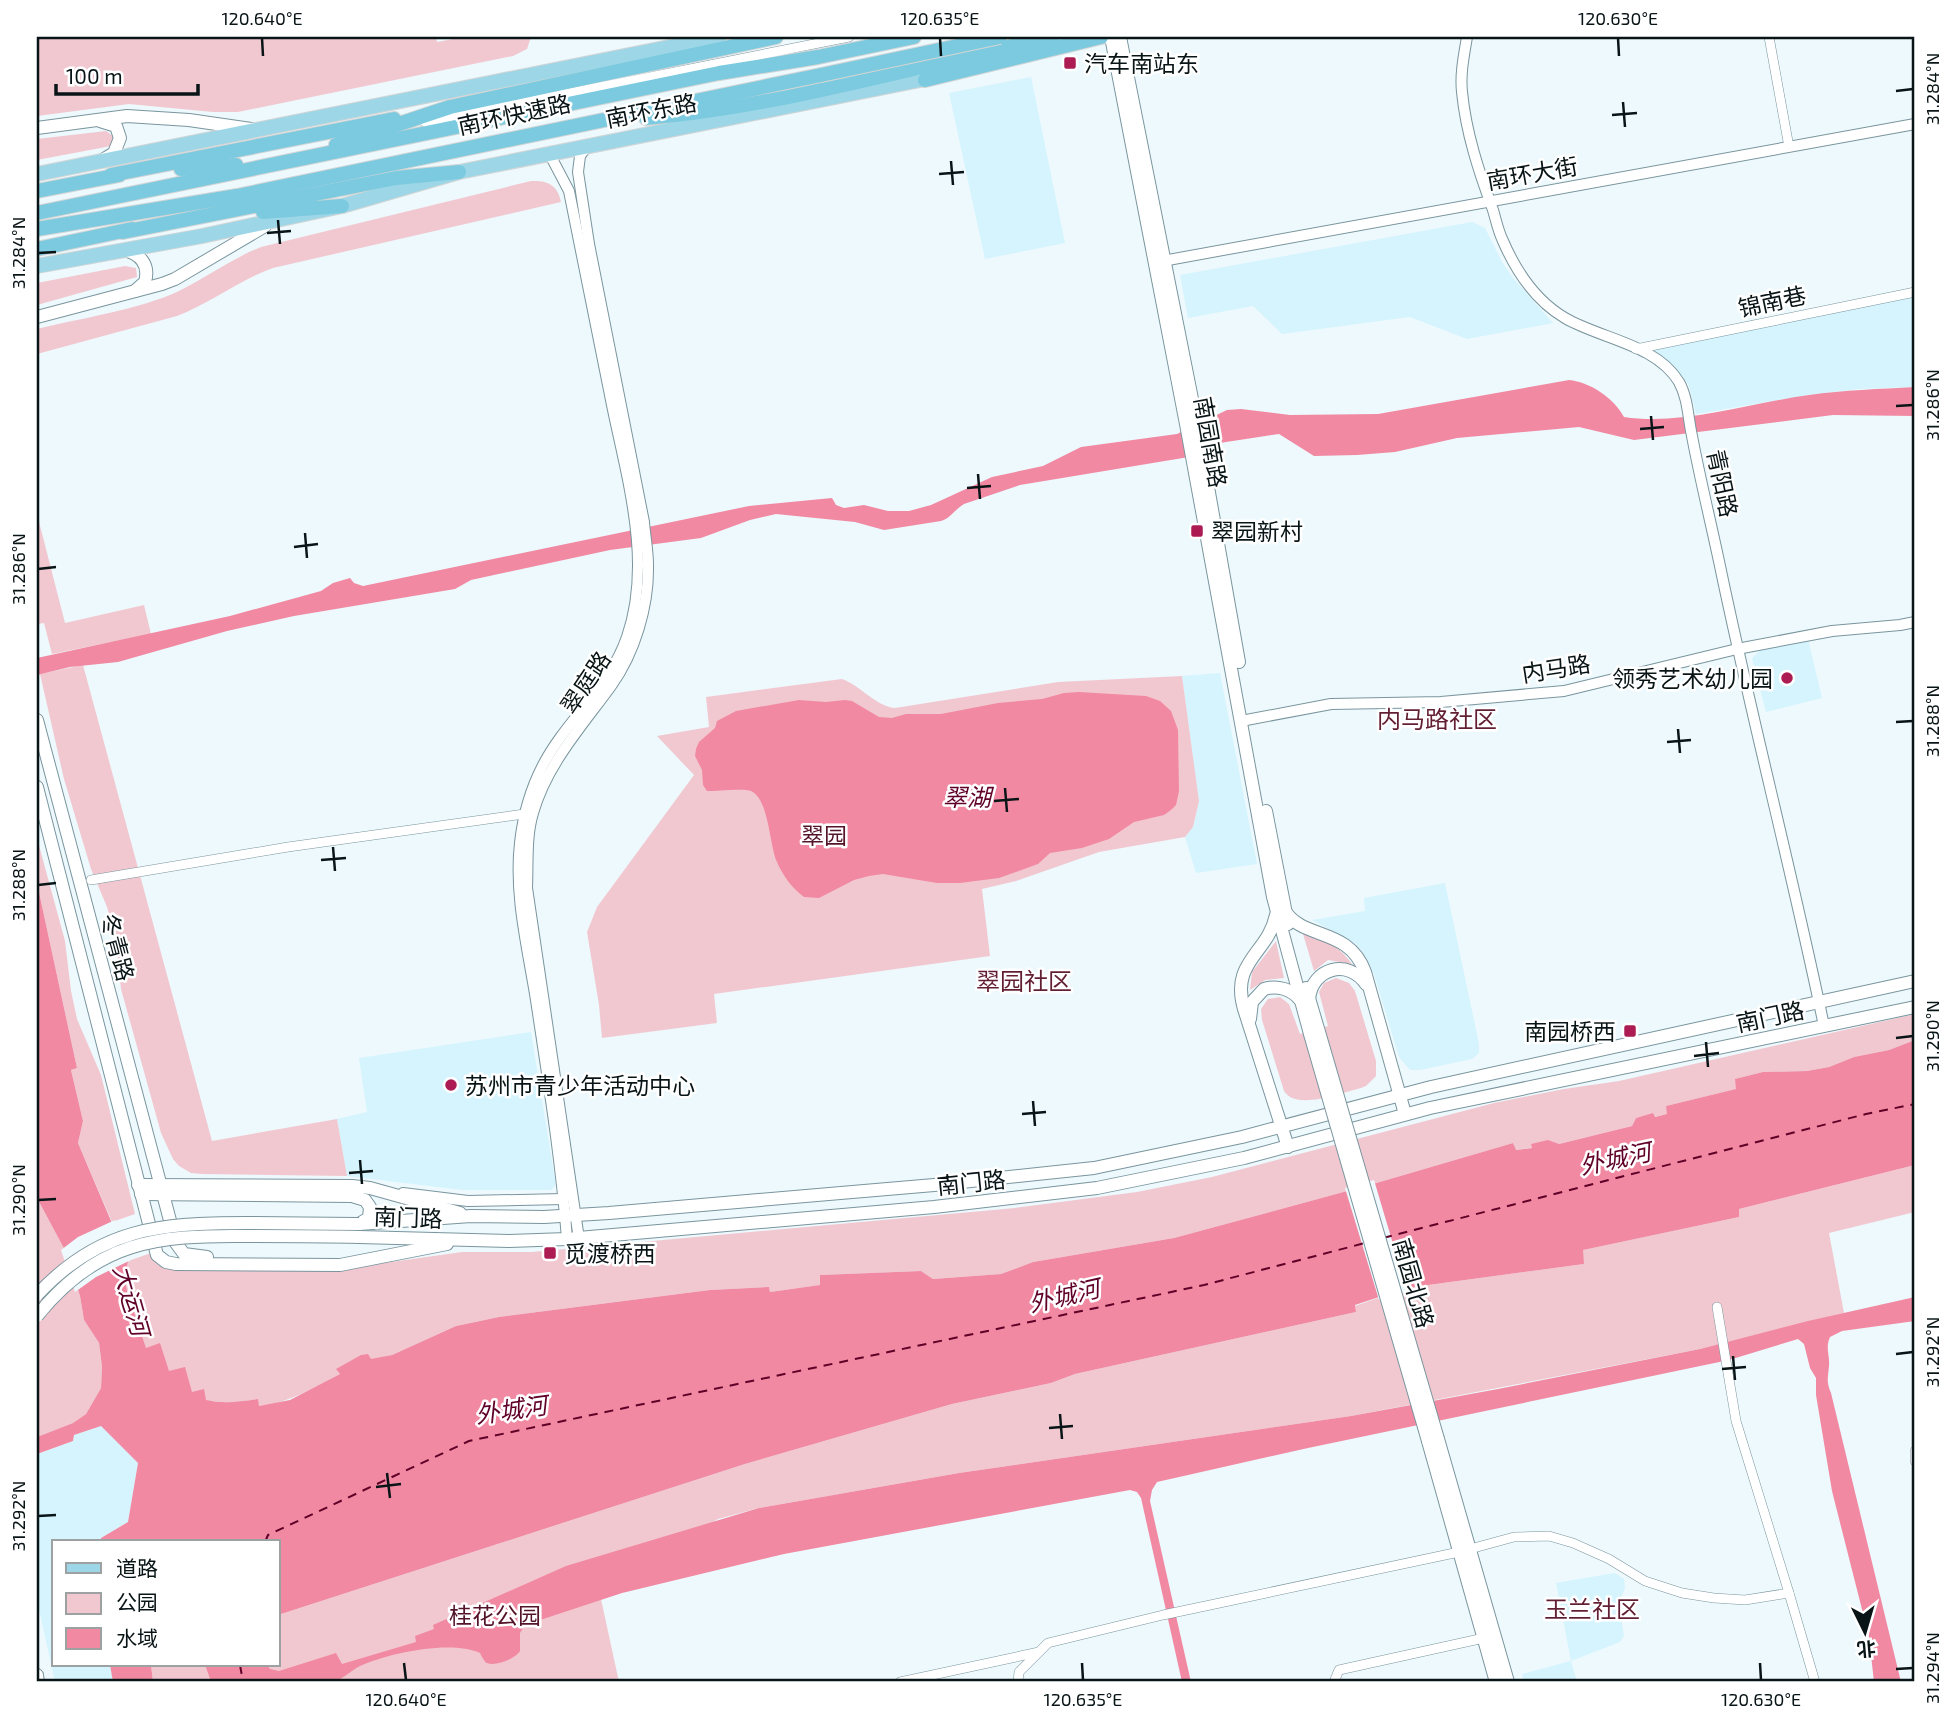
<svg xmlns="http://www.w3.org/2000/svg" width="1952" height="1719" font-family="'Exo 2','Noto Sans SC',sans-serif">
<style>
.built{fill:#d5f4fe}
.green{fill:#f2c8d0}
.water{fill:#f189a2}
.pier{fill:#edf9fd}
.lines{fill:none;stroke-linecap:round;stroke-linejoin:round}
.ferry{stroke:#600028;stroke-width:2;stroke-dasharray:9 7;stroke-linecap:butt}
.minor-casing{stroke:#7a959e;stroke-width:10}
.tertiary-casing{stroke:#7a959e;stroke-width:12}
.secondary-casing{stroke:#7a959e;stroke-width:14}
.primary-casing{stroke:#d3d5d5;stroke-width:16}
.trunk-casing{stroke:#d3d5d5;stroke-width:16}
.minor{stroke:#fff;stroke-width:9}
.tertiary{stroke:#fff;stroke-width:10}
.secondary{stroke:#fff;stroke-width:12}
.primary{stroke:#9dd7e7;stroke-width:14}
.trunk{stroke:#7ccadf;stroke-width:14}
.secondary-bridge-casing{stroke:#7a959e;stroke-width:14;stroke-linecap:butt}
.trunk-bridge-casing{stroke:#d3d5d5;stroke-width:16;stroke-linecap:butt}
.secondary-bridge{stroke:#fff;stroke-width:12}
.trunk-bridge{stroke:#7ccadf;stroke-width:14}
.ticks{fill:none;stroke:#091417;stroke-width:2.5}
.poi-dot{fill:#ac1b52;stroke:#fff;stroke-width:2.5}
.labels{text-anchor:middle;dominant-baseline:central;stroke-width:5;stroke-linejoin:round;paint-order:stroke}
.poi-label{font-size:23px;fill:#091417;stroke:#fff;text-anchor:start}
.street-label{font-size:23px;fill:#091417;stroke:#fff}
.park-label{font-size:23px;fill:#531328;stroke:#fff}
.neighbourhood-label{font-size:24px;fill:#621e33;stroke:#fff}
.water-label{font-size:24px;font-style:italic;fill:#600028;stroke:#fff}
.neatline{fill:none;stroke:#091417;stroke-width:2.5}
.ticks-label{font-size:18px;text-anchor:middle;fill:#091417}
</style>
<rect width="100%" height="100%" fill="#edf9fd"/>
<g class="built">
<polygon points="1031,77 1065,243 985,259 949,93"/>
<polygon points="1472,222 1485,228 1502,262 1513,278 1553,323 1467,339 1410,317 1282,334 1253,306 1188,318 1180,275"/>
<polygon points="1915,296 1915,387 1859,389 1808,395 1696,414 1689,386 1683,377 1672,365 1649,349"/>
<polygon points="1808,639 1822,698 1766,712 1752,658 1762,649"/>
<polygon points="1220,673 1257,864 1196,873 1185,837 1193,827 1199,801 1182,676"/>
<polygon points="1445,883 1479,1044 1479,1053 1472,1059 1420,1070 1410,1070 1399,1057 1374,974 1364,954 1356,944 1312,920 1365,911 1364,898"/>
<polygon points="531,1032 555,1180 555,1186 551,1190 462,1190 347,1176 337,1119 367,1112 359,1058"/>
<polygon points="101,1426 138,1463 128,1522 101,1538 100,1542 54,1542 54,1665 110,1665 113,1682 55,1682 37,1600 37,1454 73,1441 74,1435"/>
<polygon points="1615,1573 1624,1579 1625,1588 1619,1603 1624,1636 1620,1642 1571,1661 1577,1682 1524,1682 1522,1674 1571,1661 1556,1583"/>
</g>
<g class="green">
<polygon points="37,37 436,37 437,42 464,37 531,37 527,49 513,56 238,112 213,112 129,104 37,116"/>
<polygon points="106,131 113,136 114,142 111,146 37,160 37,139"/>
<path d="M531 181C547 180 558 185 561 202L273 268C239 280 211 303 177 316L37 354V329C81 318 138 310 179 291 207 277 231 259 261 247Z"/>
<polygon points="125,266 136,268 137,277 37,305 37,283"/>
<polygon points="37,514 65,623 144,605 151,634 52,654 44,623 37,624"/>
<polygon points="83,665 212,1141 337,1119 347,1176 202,1174 191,1173 179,1166 173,1159 161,1133 121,989 116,941 107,907 91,869 64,779 40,674"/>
<path d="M1182 676 1199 801 1193 827 1185 837 1099 852 1016 881 982 889 990 956 714 994 717 1023 602 1038 599 1005 587 932 597 907 694 775 657 736 709 727 706 697 842 679C860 685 875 706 895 708L1058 682Z"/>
<polygon points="37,838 65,941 71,991 77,1019 101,1075 135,1214 112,1222 78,1143 83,1121 71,1070 77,1068 37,883"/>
<path d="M1303 934C1322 936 1341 948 1352 964L1328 960 1314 971Z"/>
<polygon points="1276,941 1284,978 1265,980 1250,990 1252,972"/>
<path d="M1336 978 1349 983 1355 991 1376 1061V1076L1366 1086 1361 1088C1341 1093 1296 1111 1284 1091L1262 1020 1261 1009 1268 999 1280 997 1289 1004 1300 1034 1328 1026 1319 992 1324 983Z"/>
<path d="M1915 1014V1040L1889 1050 1854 1057 1829 1067 1807 1071 1763 1072 1736 1079 1737 1089 1666 1106 1668 1114 1654 1117 1653 1114 1636 1118 1632 1126 1559 1144 1515 1150 1513 1143 1373 1184 1174 1238 1033 1262 1001 1274 933 1279 921 1271 820 1275 821 1285 770 1292 769 1287 710 1290 499 1317 456 1326 392 1355 337 1369 340 1374C313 1388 289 1403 259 1406L257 1399 236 1403 206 1401 192 1393 146 1349 127 1291 125 1279 128 1261 154 1252 156 1261 370 1265 462 1252H532L1015 1208 1137 1192 1212 1177 1494 1103 1564 1089 1619 1081Z"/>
<polygon points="1915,1165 1915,1212 1829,1233 1844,1313 1700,1349 1351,1416 959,1473 759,1508 718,1519 567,1610 601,1599 619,1682 271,1682 266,1665 278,1665 278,1615 745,1464 952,1404 1051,1383 1075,1374 1356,1312 1355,1306 1406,1288 1584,1264 1582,1250 1739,1217 1739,1209"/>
<polygon points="37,1198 67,1254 80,1296 84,1320 99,1343 102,1367 101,1388 86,1414 73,1423 37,1437"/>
<polygon points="151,1665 205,1665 211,1682 153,1682"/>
</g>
<g class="water">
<path d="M1569 380C1590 382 1614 398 1624 417 1682 426 1750 403 1809 395 1844 390 1880 389 1915 387V416L1833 415 1634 440 1579 427 1457 438 1395 452 1357 455 1314 456 1279 434 1213 444V453L1020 485 964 504C954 510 951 518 941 521L884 530 855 522 776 514 750 520 701 538 610 550 471 580 455 589 294 616 227 631 118 662 70 667 37 675V658L230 616 321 591 333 583 350 578 354 583 363 586 749 506 832 498 836 505 844 508 864 505 888 511H909L931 505 992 477 1043 466 1081 447 1177 434 1227 410 1241 409 1290 415 1378 414Z"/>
<path d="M1079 692 1146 696 1160 701 1171 711 1178 730 1179 791 1176 805 1171 810 1164 815 1134 822 1109 839 1082 848 1050 853 1038 864 999 878 960 883H937L883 874 869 876 854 880 819 898 804 897C792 888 783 876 777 862 769 844 769 799 751 791 745 788 716 791 707 791L703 785 702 770 695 756 696 749 699 742 715 728 717 721 736 711 799 700 826 702 845 700 852 701 879 717 892 718 906 714H941L998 703 1042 699 1064 693Z"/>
<path d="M37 883 77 1068 71 1070 83 1121 78 1143 128 1261 125 1279 127 1291 146 1348 160 1343 169 1371 185 1367 192 1392 204 1389 206 1400C224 1404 240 1402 258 1399L259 1406 290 1400 340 1374 336 1369 361 1355 368 1354 371 1359 392 1355 456 1326 499 1317 710 1290 769 1287 770 1292 820 1285V1275L921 1271 933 1279 1001 1274 1033 1262 1174 1238 1373 1184 1513 1143 1516 1150 1532 1148 1531 1144 1548 1140 1559 1144 1632 1126 1636 1118 1653 1113 1655 1117 1667 1114 1666 1106 1736 1089 1735 1079 1763 1072 1807 1071 1829 1067 1854 1057 1889 1050 1915 1040V1165L1739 1209V1217L1583 1250 1584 1264 1406 1288 1355 1305 1356 1312 1075 1374 1051 1383 952 1404 745 1464 278 1615V1542H100L101 1538 128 1522 138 1463 101 1426 74 1435 73 1441 37 1454V1437L73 1423 86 1414 101 1388 102 1367 99 1343 84 1320 80 1296 67 1254 37 1198Z"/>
<path d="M1915 1297V1321L1842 1331 1830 1337C1825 1348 1830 1355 1829 1366 1828 1378 1826 1381 1831 1393L1901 1682H1874L1869 1637 1832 1491 1816 1395V1378L1810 1368 1804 1344 1798 1339 1729 1360 1308 1448 1157 1482 1152 1490 1150 1501 1191 1682H1182L1141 1498 1137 1492 1130 1490 784 1554 622 1593 525 1625 520 1633V1651C516 1658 496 1667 487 1663 485 1663 481 1655 480 1653 450 1640 390 1653 360 1666 350 1671 344 1679 332 1682H211L205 1665H267L270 1669 279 1671 336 1653 342 1664 416 1642 415 1636 434 1629 433 1625 566 1566 759 1508 959 1473 1351 1416 1498 1389 1700 1349 1808 1321Z"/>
<polygon points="110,1665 151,1665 153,1682 113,1682"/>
</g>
<g class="pier">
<polygon points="1374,1180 1407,1291 1379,1300 1345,1188"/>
<polygon points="115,1220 131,1260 96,1277 75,1292 61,1250 78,1237"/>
</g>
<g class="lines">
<g class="ferry">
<polyline points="1383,1238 1866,1114 1915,1104"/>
<polyline points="265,1542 268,1535 469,1441 1204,1285 1365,1243"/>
<polyline points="240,1665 243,1682"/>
</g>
<defs>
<g id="minor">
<polyline points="1769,37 1789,147"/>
<polyline points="425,122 849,37"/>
<polyline points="1636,349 1915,292"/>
<polyline points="91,880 288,847 524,814"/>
<polyline points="1717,1307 1736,1421 1789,1593"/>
<polyline points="1915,1451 1915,1461"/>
<polyline points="900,1682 1039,1652 1048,1643 1163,1615 1459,1552 1514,1537 1549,1536 1573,1543 1609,1559 1645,1581 1682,1593 1714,1598 1745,1600 1789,1593 1815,1682"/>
<polyline points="1018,1682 1019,1672 1038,1653"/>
<polyline points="1334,1682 1339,1670 1484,1638"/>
</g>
<g id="tertiary">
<path d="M1467 37C1464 55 1460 74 1462 92 1466 133 1479 172 1493 210 1496 220 1498 231 1503 241 1516 271 1536 301 1565 318 1601 339 1656 344 1679 382 1688 398 1688 418 1692 436 1700 479 1711 523 1720 566 1752 720 1792 872 1824 1026"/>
<path d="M549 153 569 191C583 259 596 327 610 395 625 473 654 559 627 637 610 687 567 719 543 765 530 790 523 815 520 843 514 896 528 949 536 1000 548 1080 561 1159 567 1239"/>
<polyline points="1157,262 1915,124"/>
<polyline points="1241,721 1331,704 1441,702 1564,691 1737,649 1832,631 1900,625 1915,622"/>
<polyline points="403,1193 468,1201 564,1199"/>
<path d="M579 1239 527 888C528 864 526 836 533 813 547 764 582 726 611 686 635 653 649 605 648 565 648 550 645 536 644 522L589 244 578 172 580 156 587 146"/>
</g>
<g id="secondary">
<polyline points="1111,37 1186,424 1273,897 1310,1034"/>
<polyline points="1120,37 1196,419 1239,662"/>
<polyline points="100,121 116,126 120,138 114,153 101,161"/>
<polyline points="37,128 127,116 189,120 251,129"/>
<path d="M124 250C140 254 150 264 145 282L135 291"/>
<polyline points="37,317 162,284 175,279 265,226"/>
<polyline points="37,720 176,1243 184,1254 207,1257"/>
<polyline points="37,787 157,1255 166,1262 176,1264 340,1265 447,1244"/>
<polyline points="1266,811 1288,924"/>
<path d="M1285 911C1303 940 1349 927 1365 972L1405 1114"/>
<path d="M1276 915C1268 954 1230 961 1244 1009L1288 1147"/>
<polyline points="1306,988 1319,1032"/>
<path d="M1309 999C1312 968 1348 958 1366 984"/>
<path d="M1250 1019 1252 1002 1264 989C1277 985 1292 989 1300 1000"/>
<polyline points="138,1185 352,1186 370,1188 460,1213"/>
<polyline points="141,1194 352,1196 365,1200 370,1207 369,1218 359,1224"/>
<polyline points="359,1224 471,1216 544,1217 609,1213 934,1185 1094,1168 1242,1137 1431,1087 1915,981"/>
<polyline points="359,1237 509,1241 567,1239 934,1207 1097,1188 1244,1158 1430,1108 1915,1007"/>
<polyline points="1438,1439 1508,1682"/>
<polyline points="1428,1441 1496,1682"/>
<polyline points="37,1675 38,1682"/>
</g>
<g id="primary">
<polyline points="1042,45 1068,37"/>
<polyline points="37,174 719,37"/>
<polyline points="37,266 202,236 342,206 459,172 935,77"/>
</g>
<g id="trunk">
<polyline points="925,80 1101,37"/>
<path d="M646 118C784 106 917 66 1052 37"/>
<polyline points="336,145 450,107 776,37"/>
<polyline points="181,169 236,165"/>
<polyline points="111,175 394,119"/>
<polyline points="37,191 119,175"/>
<polyline points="263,212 342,206"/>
<polyline points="37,213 719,73 818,57 914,37"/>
<polyline points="37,229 237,196 821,75"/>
<polyline points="123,232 396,178 459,172"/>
<polyline points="37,249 132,229"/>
</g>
</defs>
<use href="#minor" class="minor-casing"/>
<use href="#tertiary" class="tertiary-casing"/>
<use href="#secondary" class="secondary-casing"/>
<use href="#primary" class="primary-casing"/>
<use href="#trunk" class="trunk-casing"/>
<use href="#minor" class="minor"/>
<use href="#tertiary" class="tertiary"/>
<use href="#secondary" class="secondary"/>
<use href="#primary" class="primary"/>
<use href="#trunk" class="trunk"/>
<defs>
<g id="secondary-bridge">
<polyline points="1319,1032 1438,1439"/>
<polyline points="1310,1034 1428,1441"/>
<path d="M37 1295C99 1228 160 1223 247 1223 284 1223 322 1224 359 1224"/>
<path d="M37 1316C97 1241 157 1235 246 1236 284 1236 321 1236 359 1237"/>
</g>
<polyline id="trunk-bridge" points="821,75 1000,37"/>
</defs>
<use href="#secondary-bridge" class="secondary-bridge-casing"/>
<use href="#trunk-bridge" class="trunk-bridge-casing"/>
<use href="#secondary-bridge" class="secondary-bridge"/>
<use href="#trunk-bridge" class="trunk-bridge"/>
</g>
<path class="ticks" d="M262 38 263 56M940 38 941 56M1618 38 1619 56M1896 91 1913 89M1623 102 1625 127M1612 115 1637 113M951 161 953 185M939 174 964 172M278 220 280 244M267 233 291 231M38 253 56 252M1896 406 1913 405M1651 416 1653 440M1640 429 1664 427M978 474 980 499M967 488 991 486M305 533 307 558M294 547 318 544M38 569 56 567M1896 722 1913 721M1678 729 1680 753M1667 742 1691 740M1005 788 1007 812M994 801 1019 799M333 847 335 871M321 860 346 858M38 885 56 883M1896 1038 1913 1036M1706 1042 1708 1067M1694 1056 1719 1053M1033 1101 1035 1126M1022 1114 1046 1112M360 1160 362 1184M349 1173 373 1171M38 1200 56 1199M1896 1354 1913 1352M1733 1356 1735 1380M1722 1369 1746 1367M1060 1414 1062 1439M1049 1428 1073 1426M387 1473 390 1498M376 1487 401 1484M38 1516 56 1515M404 1663 406 1680M1082 1663 1083 1680M1760 1663 1761 1680M1896 1669 1913 1668"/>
<g class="poi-dot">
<rect x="1063" y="56" width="14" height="14" rx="3.5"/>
<rect x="1190" y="524" width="14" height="14" rx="3.5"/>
<circle cx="1787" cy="678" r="7"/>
<rect x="1623" y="1024" width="14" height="14" rx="3.5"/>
<circle cx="451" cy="1085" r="7"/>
<rect x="543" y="1246" width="14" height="14" rx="3.5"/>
</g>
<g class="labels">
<g class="poi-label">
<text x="1084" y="63">汽车南站东</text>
<text x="1211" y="531">翠园新村</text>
<text x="1773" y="678" text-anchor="end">领秀艺术幼儿园</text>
<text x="1616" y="1031" text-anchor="end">南园桥西</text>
<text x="465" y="1085">苏州市青少年活动中心</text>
<text x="564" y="1253">觅渡桥西</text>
</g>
<g class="street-label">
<text transform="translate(651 110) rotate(-11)">南环东路</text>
<text transform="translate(514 114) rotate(-12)">南环快速路</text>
<text transform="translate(1532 173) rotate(-10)">南环大街</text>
<text transform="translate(1772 301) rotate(-12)">锦南巷</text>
<text transform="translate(1211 442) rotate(80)">南园南路</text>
<text transform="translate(1723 483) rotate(78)">青阳路</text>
<text transform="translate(1556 668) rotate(-9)">内马路</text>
<text transform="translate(585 682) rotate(-56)">翠庭路</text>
<text transform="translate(118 947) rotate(75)">冬青路</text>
<text transform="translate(1770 1016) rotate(-12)">南门路</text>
<text transform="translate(971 1182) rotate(-6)">南门路</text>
<text transform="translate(408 1217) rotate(2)">南门路</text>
<text transform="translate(1414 1283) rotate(74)">南园北路</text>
</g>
<g class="park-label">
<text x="824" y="835">翠园</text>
<text x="495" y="1615">桂花公园</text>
</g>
<g class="neighbourhood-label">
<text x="1437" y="718">内马路社区</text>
<text x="1024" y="980">翠园社区</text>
<text x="1592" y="1608">玉兰社区</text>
</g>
<g class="water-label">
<text x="967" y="796">翠湖</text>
<text transform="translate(1615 1158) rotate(-12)">外城河</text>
<text transform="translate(1064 1295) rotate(-13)">外城河</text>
<text transform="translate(132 1300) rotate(74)">大运河</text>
<text transform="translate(511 1409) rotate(-8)">外城河</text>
</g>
</g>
<rect width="1952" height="1719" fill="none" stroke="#ffffff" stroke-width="77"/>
<rect x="52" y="1540" width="228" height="126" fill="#ffffff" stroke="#9da1a2" stroke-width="2"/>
<rect x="66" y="1563" width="35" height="10" fill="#9dd7e7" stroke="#9da1a2" stroke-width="2"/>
<text x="116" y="1576" font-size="21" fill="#091417">道路</text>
<rect x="66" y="1593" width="35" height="21" fill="#f2c8d0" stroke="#9da1a2" stroke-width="2"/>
<text x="116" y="1610" font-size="21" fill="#091417">公园</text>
<rect x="66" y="1628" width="35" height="21" fill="#f189a2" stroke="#9da1a2" stroke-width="2"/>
<text x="116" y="1646" font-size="21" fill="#091417">水域</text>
<g transform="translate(1865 1632) rotate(175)" stroke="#ffffff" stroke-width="5" paint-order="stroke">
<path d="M0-5L12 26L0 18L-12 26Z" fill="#091417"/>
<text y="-10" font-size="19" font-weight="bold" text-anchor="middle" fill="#091417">北</text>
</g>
<path d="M56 84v10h142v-10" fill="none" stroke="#091417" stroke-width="3.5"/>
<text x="66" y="84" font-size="21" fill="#091417" stroke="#ffffff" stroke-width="5" paint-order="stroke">100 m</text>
<rect x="38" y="38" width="1875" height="1642" class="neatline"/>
<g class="ticks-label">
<text x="262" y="25">120.640°E</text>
<text x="940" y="25">120.635°E</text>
<text x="1618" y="25">120.630°E</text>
<text transform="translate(1933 89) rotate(-90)" y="6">31.284°N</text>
<text transform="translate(19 253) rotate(-90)" y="6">31.284°N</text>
<text transform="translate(1933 405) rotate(-90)" y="6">31.286°N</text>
<text transform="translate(19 569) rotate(-90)" y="6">31.286°N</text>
<text transform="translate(1933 721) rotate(-90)" y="6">31.288°N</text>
<text transform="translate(19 885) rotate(-90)" y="6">31.288°N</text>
<text transform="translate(1933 1036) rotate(-90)" y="6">31.290°N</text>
<text transform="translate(19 1200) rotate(-90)" y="6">31.290°N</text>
<text transform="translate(1933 1352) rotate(-90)" y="6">31.292°N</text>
<text transform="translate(19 1516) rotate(-90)" y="6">31.292°N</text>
<text transform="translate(1933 1668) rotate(-90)" y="6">31.294°N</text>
<text x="406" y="1706">120.640°E</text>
<text x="1083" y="1706">120.635°E</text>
<text x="1761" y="1706">120.630°E</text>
</g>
</svg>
